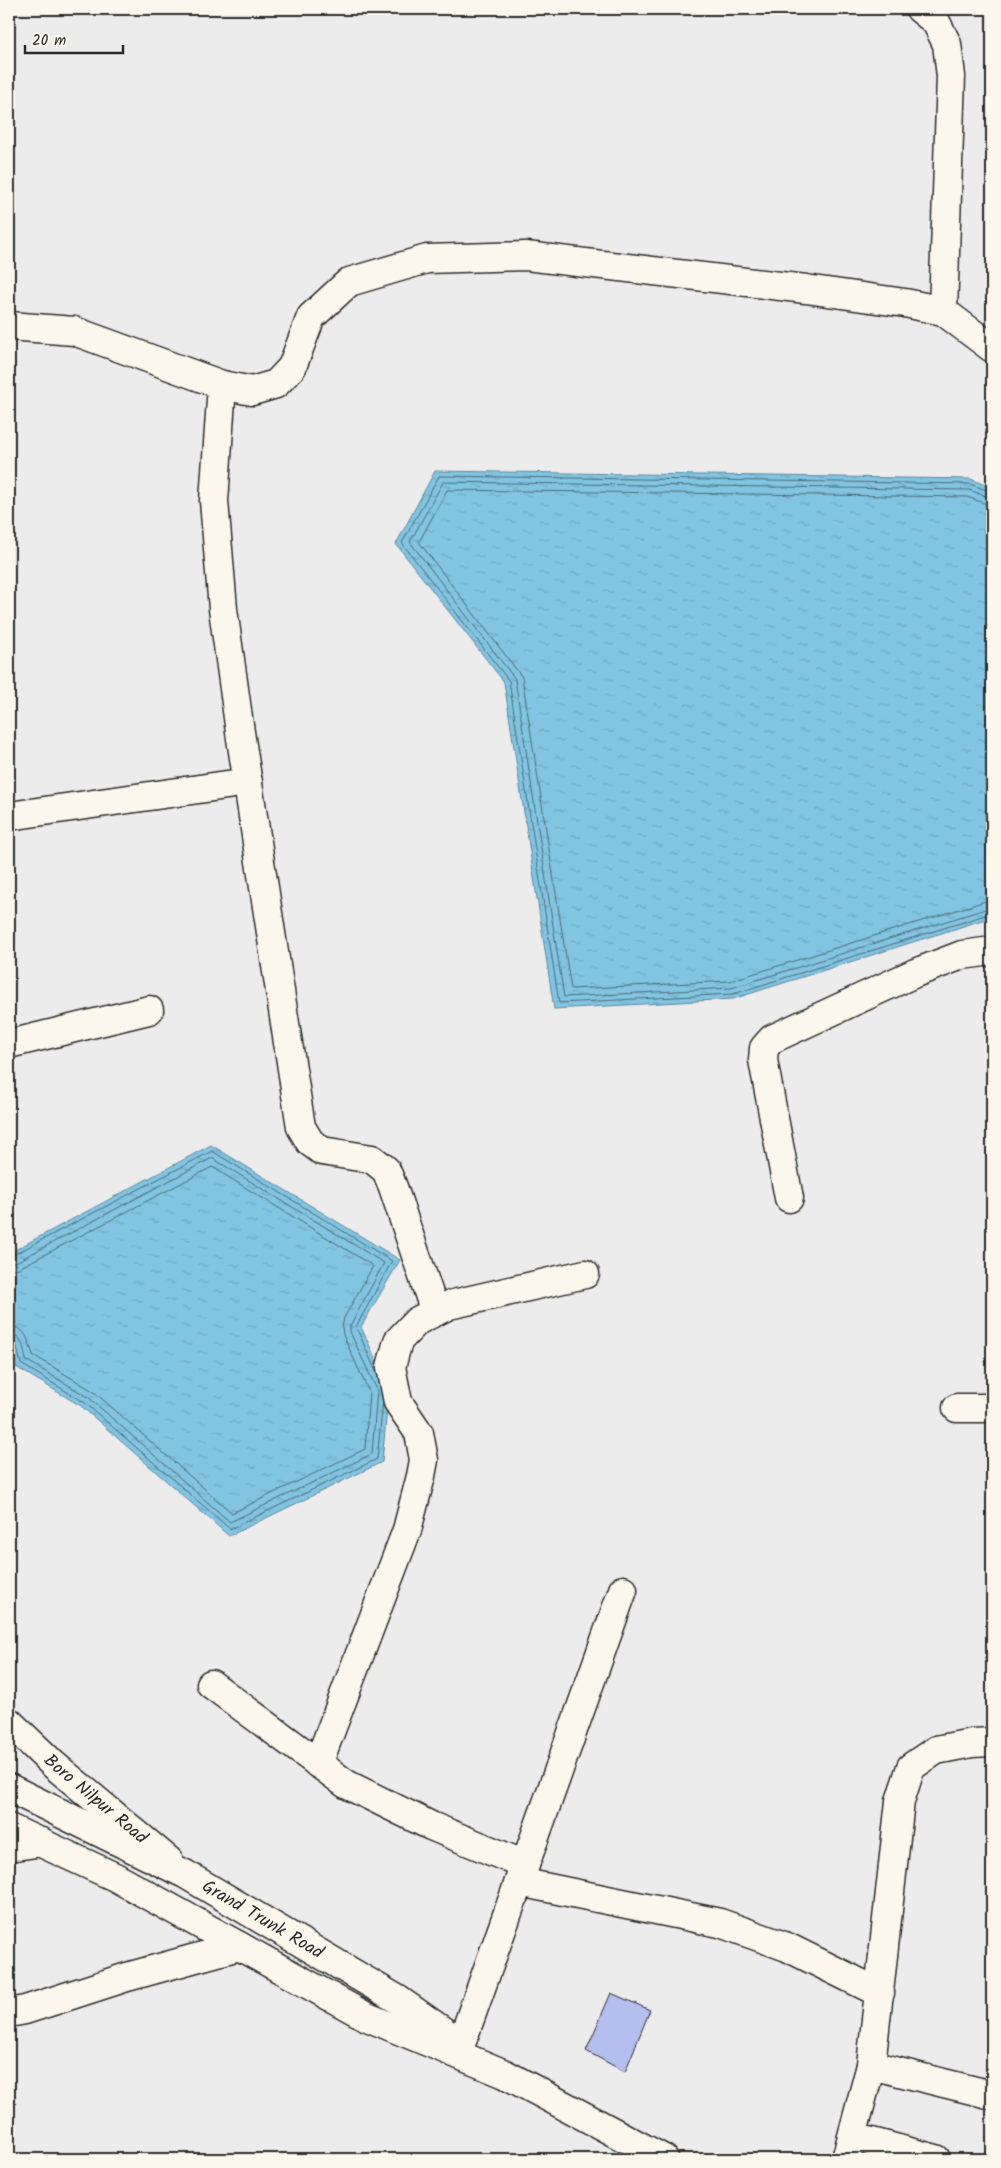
<svg xmlns="http://www.w3.org/2000/svg" width="1001" height="2168" font-family="Kalam,sans-serif">
<style>
.water{fill:url(#water-ripples);stroke:#5f8799}
.lines{fill:none;stroke-linecap:round;stroke-linejoin:round}
.shore{stroke:#4d6974;stroke-width:1}
.building{fill:#b4beef;stroke:#2b2b2b}
.minor-casing{stroke:#2b2b2b;stroke-width:31}
.highway-casing{stroke:#2b2b2b;stroke-width:31}
.minor{stroke:#fbf7ec;stroke-width:28}
.highway{stroke:#fbf7ec;stroke-width:28}
.labels{text-anchor:middle;dominant-baseline:central;stroke-width:4;stroke-linejoin:round;paint-order:stroke}
.street-label{font-size:18px;fill:#2b2b2b;stroke:#fbf7ec}
</style>
<defs>
<pattern id="water-ripples" width="26" height="14" patternUnits="userSpaceOnUse" patternTransform="scale(1.25)"><rect width="26" height="14" fill="#81c5e2"/><path d="M2 4q2-2 4 0t4 0M15 11q2-2 4 0t4 0" fill="none" stroke="#70a9c2"/></pattern>
</defs>
<rect width="100%" height="100%" fill="#edeced"/>
<filter id="ink" filterUnits="userSpaceOnUse"><feTurbulence type="fractalNoise" baseFrequency=".02" numOctaves="2"/><feDisplacementMap in="SourceGraphic" scale="10" xChannelSelector="R" yChannelSelector="G"/><feConvolveMatrix kernelMatrix="1 2 1 2 8 2 1 2 1" color-interpolation-filters="sRGB"/></filter>
<g filter="url(#ink)">
<g class="water">
<polygon points="435,471 971,479 992,488 992,917 733,999 554,1009 504,682 396,544"/>
<polygon points="211,1145 400,1260 361,1327 389,1388 382,1462 229,1536 81,1406 16,1367 9,1335 9,1253"/>
</g>
<g class="lines">
<g class="shore">
<polyline points="992,492 970,484 439,476 402,543 509,681 559,1003 733,994 992,913"/>
<polyline points="992,498 969,490 443,482 410,542 515,679 564,997 731,988 992,907"/>
<polyline points="992,506 967,497 447,490 419,542 522,677 571,989 730,981 992,899"/>
<polyline points="9,1257 212,1151 392,1261 356,1327 378,1376"/>
<path d="M9 1263 16 1262 212 1158 384 1263 350 1326V1332L377 1390 372 1454 230 1522 88 1397 26 1360C23 1348 24 1335 9 1334"/>
<path d="M9 1270 19 1268 212 1167 373 1266 344 1318 342 1327 343 1335 369 1392 365 1449 232 1513 93 1391 33 1355C28 1341 27 1327 9 1326"/>
<polyline points="9,1340 16,1343 21,1364 84,1402 230,1529 377,1459 383,1401"/>
</g>
</g>
<polygon class="building" points="611,1993 650,2010 625,2072 586,2051"/>
<g class="lines">
<defs>
<g id="minor">
<polyline points="920,9 936,22 947,44 951,76 943,311"/>
<polyline points="9,326 74,331 222,385 252,391 276,384 292,367 311,317 349,282 427,259 526,256 806,289 905,303 943,311 992,348"/>
<polyline points="222,385 214,501 223,609 240,732 301,1127 310,1142 322,1151 372,1159 386,1170 393,1187 435,1312"/>
<polyline points="9,816 248,782"/>
<polyline points="9,1044 149,1010"/>
<polyline points="789,1198 763,1060 764,1048 772,1039 915,973 962,955 992,951"/>
<polyline points="957,1408 992,1408"/>
<polyline points="211,1684 346,1784 431,1826 525,1865"/>
<path id="s1" d="M9 1722 54 1765 169 1861"/>
<polyline points="318,1764 407,1530 421,1476 424,1460 419,1433 398,1402 391,1367 398,1341 417,1321 449,1305 585,1274"/>
<polyline points="9,1847 42,1842"/>
<polyline points="519,1882 720,1923 787,1947 880,1993"/>
<polyline points="9,2013 25,2010 127,1977 239,1946"/>
<polyline points="461,2044 623,1590"/>
<polyline points="871,2065 992,2095"/>
<polyline points="853,2137 936,2159"/>
<polyline points="846,2159 871,2065 900,1801 911,1767 936,1750 972,1743 992,1742"/>
</g>
<g id="highway">
<path id="s2" d="M9 1788 185 1874 397 1999 460 2043"/>
<polyline points="9,1828 115,1877 365,2016 505,2074 664,2159"/>
</g>
</defs>
<use href="#minor" class="minor-casing"/>
<use href="#highway" class="highway-casing"/>
<use href="#minor" class="minor"/>
<use href="#highway" class="highway"/>
</g>
</g>
<g class="labels">
<g class="street-label">
<text stroke="none"><textPath href="#s1" startOffset="116">Boro Nilpur Road</textPath></text>
<text stroke="none"><textPath href="#s2" startOffset="286">Grand Trunk Road</textPath></text>
</g>
</g>
<rect width="1001" height="2168" fill="none" stroke="#fbf7ec" stroke-width="30"/>
<rect x="15" y="15" width="971" height="2138" fill="none" stroke="#2b2b2b" stroke-width="2" filter="url(#ink)"/>
<path d="M25 45v8h98v-8" fill="none" stroke="#2b2b2b" stroke-width="2.5"/>
<text x="32" y="45" font-size="15" fill="#2b2b2b" stroke="#fbf7ec" stroke-width="4" paint-order="stroke">20 m</text>
</svg>
